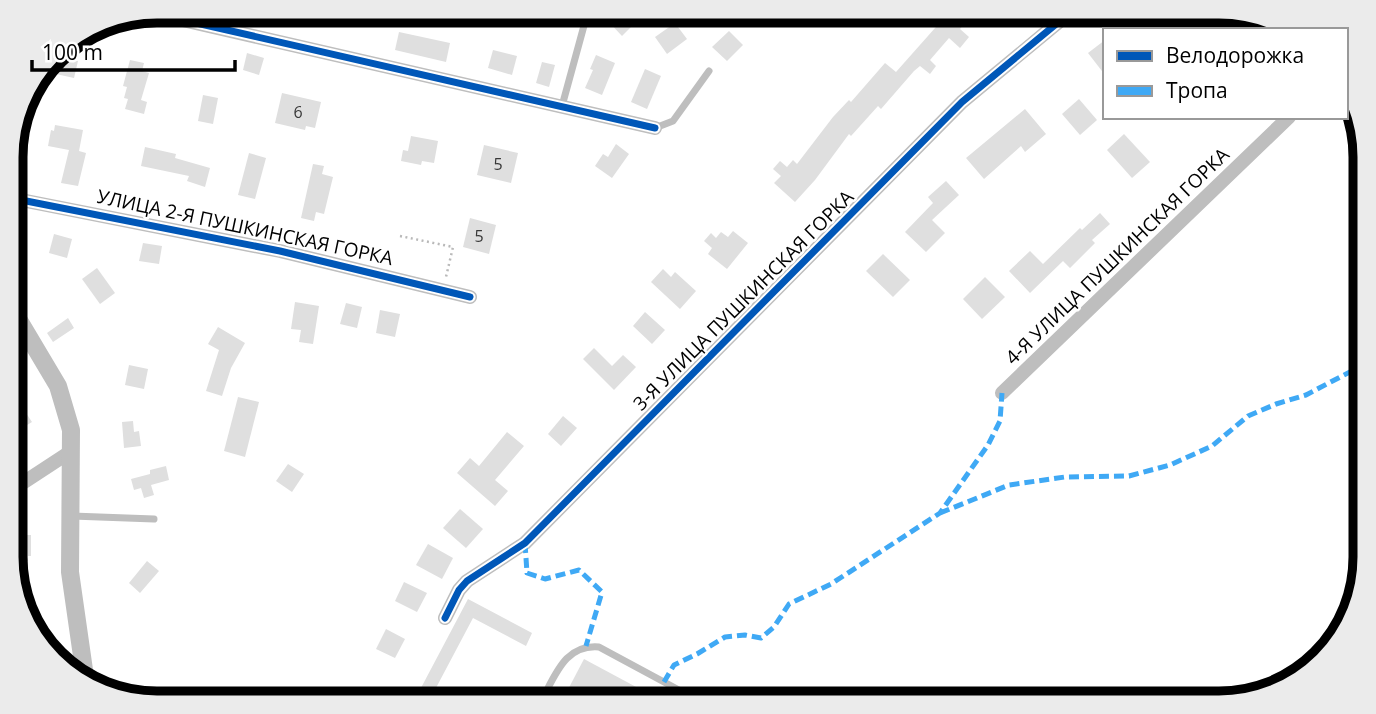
<svg xmlns="http://www.w3.org/2000/svg" width="1376" height="714" font-family="'Open Sans',sans-serif">
<style>
.building{fill:#dfdfdf}
.lines{fill:none;stroke-linecap:round;stroke-linejoin:round}
.path{stroke:#b9b9b9;stroke-width:2.5;stroke-dasharray:2 3.5;stroke-linecap:butt}
.service{stroke:#bebebe;stroke-width:7}
.minor{stroke:#bebebe;stroke-width:14}
.tertiary{stroke:#bebebe;stroke-width:18}
.quiet{stroke:#3fa9f5;stroke-width:5;stroke-dasharray:10 5;stroke-linecap:butt}
.cycleway-casing{stroke:#fff;stroke-width:11}
.cycleway{stroke:#0057b8;stroke-width:7}
.labels{text-anchor:middle;dominant-baseline:central;stroke-width:5;stroke-linejoin:round;paint-order:stroke}
.number-label{font-size:16px;fill:#383838}
.street-label{font-size:19px;fill:#000;stroke:#fff}
.rim{fill:none;stroke:#000;stroke-width:9}
</style>
<rect width="100%" height="100%" fill="#fff"/>
<g class="building">
<polygon points="327,10 376,10 372,26 327,15"/>
<polygon points="619,10 648,10 622,36 608,21"/>
<polygon points="951,10 955,10 967,20 960,29 969,37 960,48 949,38 930,60 936,66 930,74 920,66 914,71 881,109 878,106 851,136 849,134 815,180 795,202 774,183 781,176 773,169 780,161 787,167 793,160 797,164 833,117 849,100 851,102 885,63 896,72"/>
<polygon points="1144,10 1168,10 1175,19 1162,30 1134,30 1129,23"/>
<polygon points="675,23 687,39 667,54 655,37"/>
<polygon points="729,31 743,45 727,61 712,47"/>
<polygon points="399,32 450,43 446,62 395,50"/>
<polygon points="1105,40 1105,75 1088,53"/>
<polygon points="493,50 517,56 512,75 488,68"/>
<polygon points="247,53 264,58 259,75 243,70"/>
<polygon points="596,55 615,63 602,95 585,88 593,70 590,69"/>
<polygon points="53,56 78,61 74,78 47,72"/>
<polygon points="130,60 144,63 142,71 149,73 141,100 147,102 144,114 125,109 128,99 124,98 127,87 123,86"/>
<polygon points="542,62 555,65 549,87 536,83"/>
<polygon points="645,69 661,76 647,109 631,102"/>
<polygon points="282,93 321,102 315,128 306,126 305,130 275,123"/>
<polygon points="203,95 218,98 213,124 198,121"/>
<polygon points="1079,99 1097,120 1080,135 1062,114"/>
<polygon points="1025,109 1046,134 1025,152 1021,146 984,179 966,158"/>
<polygon points="55,125 83,130 79,151 86,153 78,186 61,183 69,150 48,146 51,130 54,131"/>
<polygon points="1124,134 1150,162 1132,178 1107,150"/>
<polygon points="411,136 438,141 434,163 422,161 421,165 401,161 403,150 408,151"/>
<polygon points="616,144 629,154 612,178 595,166 603,154 608,157"/>
<polygon points="484,145 518,153 511,183 477,175"/>
<polygon points="145,147 176,154 175,158 210,168 205,187 187,181 189,176 141,166"/>
<polygon points="249,153 266,158 255,199 238,195"/>
<polygon points="313,164 324,166 322,174 333,177 324,214 316,212 314,221 301,218"/>
<polygon points="946,181 959,195 932,220 945,233 926,252 905,232 933,203 928,197"/>
<polygon points="1100,213 1110,224 1092,240 1095,243 1070,268 1063,261 1030,293 1009,271 1030,251 1043,264 1080,228 1082,230"/>
<polygon points="470,218 496,225 489,254 463,247"/>
<polygon points="733,231 748,243 727,269 708,254 712,248 704,241 711,233 716,238 721,232 728,237"/>
<polygon points="54,234 72,239 67,258 49,253"/>
<polygon points="143,243 162,246 159,264 139,261"/>
<polygon points="883,254 910,280 893,297 866,271"/>
<polygon points="97,268 115,293 100,304 82,279"/>
<polygon points="663,269 671,277 675,272 696,291 680,309 651,282"/>
<polygon points="985,277 1005,297 982,319 963,299"/>
<polygon points="295,302 319,306 313,344 299,342 301,330 291,329"/>
<polygon points="346,303 362,307 357,328 340,324"/>
<polygon points="380,310 400,314 395,337 376,333"/>
<polygon points="645,312 665,330 652,344 633,326"/>
<polygon points="68,318 74,328 53,342 47,333"/>
<polygon points="218,327 245,343 231,368 222,396 206,391 219,350 208,344"/>
<polygon points="594,348 612,366 623,355 636,367 614,390 583,359"/>
<polygon points="129,365 148,369 144,389 125,385"/>
<polygon points="238,397 259,402 245,457 224,451"/>
<polygon points="24,410 32,422 11,435 11,417"/>
<polygon points="563,416 577,428 561,446 548,434"/>
<polygon points="133,421 134,432 139,431 141,446 124,448 122,422"/>
<polygon points="507,432 524,446 495,480 508,491 495,506 457,473 470,458 479,466"/>
<polygon points="288,464 304,474 292,492 276,481"/>
<polygon points="166,466 169,480 151,485 154,495 144,498 141,488 134,490 131,479 150,474 150,470"/>
<polygon points="460,509 483,529 466,548 443,528"/>
<polygon points="13,535 31,535 31,556 28,556 28,561 13,562"/>
<polygon points="428,544 453,558 442,579 416,565"/>
<polygon points="147,561 159,571 140,593 129,583"/>
<polygon points="404,582 427,593 417,612 395,601"/>
<polygon points="468,599 532,633 526,646 473,618 428,703 413,703"/>
<polygon points="386,629 405,639 395,658 376,649"/>
<polygon points="584,659 666,703 570,703 563,699"/>
</g>
<g class="lines">
<polyline class="path" points="400,236 453,247 446,277"/>
<g class="service">
<polyline points="562,106 585,22"/>
<polyline points="655,128 673,121 709,71"/>
<polyline points="72,516 154,519"/>
<path d="M540 703C555 677 564 644 599 647L703 703"/>
</g>
<g class="minor">
<polyline points="148,12 655,128"/>
<polyline points="11,198 280,251 470,297"/>
<polyline points="1002,393 1289,117"/>
<polyline points="12,490 70,452"/>
<polyline points="445,618 459,590 467,581 525,543 962,102 1073,10"/>
</g>
<polyline class="tertiary" points="11,307 58,386 71,430 70,572 86,684"/>
<g class="quiet">
<polyline points="940,513 1009,485 1065,477 1129,476 1170,465 1212,446 1248,416 1276,404 1306,395 1365,364"/>
<polyline points="525,543 527,573 545,579 579,570 602,592 586,646"/>
<polyline points="664,682 674,665 697,654 725,637 745,635 761,638 774,627 789,604 831,584 940,513 988,445 1000,421 1002,393"/>
</g>
<defs>
<g id="cycleway">
<polyline points="148,12 655,128"/>
<polyline points="11,198 280,251 470,297"/>
<polyline points="445,618 459,590 467,581 525,543 962,102 1073,10"/>
</g>
</defs>
<use href="#cycleway" class="cycleway-casing"/>
<use href="#cycleway" class="cycleway"/>
</g>
<g class="labels">
<g class="number-label">
<text x="298" y="112">6</text>
<text x="498" y="164">5</text>
<text x="479" y="236">5</text>
</g>
<g class="street-label">
<text transform="translate(245 227) rotate(12)">УЛИЦА 2-Я ПУШКИНСКАЯ ГОРКА</text>
<text transform="translate(1117 256) rotate(-44)">4-Я УЛИЦА ПУШКИНСКАЯ ГОРКА</text>
<text transform="translate(743 300) rotate(-45)">3-Я УЛИЦА ПУШКИНСКАЯ ГОРКА</text>
</g>
</g>
<path d="M0 0H1376V714H0ZM157 23H1219A134 134 0 0 1 1353 157V557A134 134 0 0 1 1219 691H157A134 134 0 0 1 23 557V157A134 134 0 0 1 157 23Z" fill="#ebebeb" fill-rule="evenodd"/>
<path class="rim" d="M157 23H1219A134 134 0 0 1 1353 157V557A134 134 0 0 1 1219 691H157A134 134 0 0 1 23 557V157A134 134 0 0 1 157 23Z"/>
<rect x="1103" y="28" width="245" height="91" fill="#ffffff" stroke="#999999" stroke-width="2"/>
<rect x="1117" y="51" width="35" height="10" fill="#0057b8" stroke="#999999" stroke-width="2"/>
<text x="1166" y="63" font-size="21" fill="#000000">Велодорожка</text>
<rect x="1117" y="86" width="35" height="10" fill="#3fa9f5" stroke="#999999" stroke-width="2"/>
<text x="1166" y="98" font-size="21" fill="#000000">Тропа</text>
<path d="M32 60v10h203v-10" fill="none" stroke="#000000" stroke-width="3.5"/>
<text x="42" y="60" font-size="21" fill="#000000" stroke="#ffffff" stroke-width="5" paint-order="stroke">100 m</text>
</svg>
